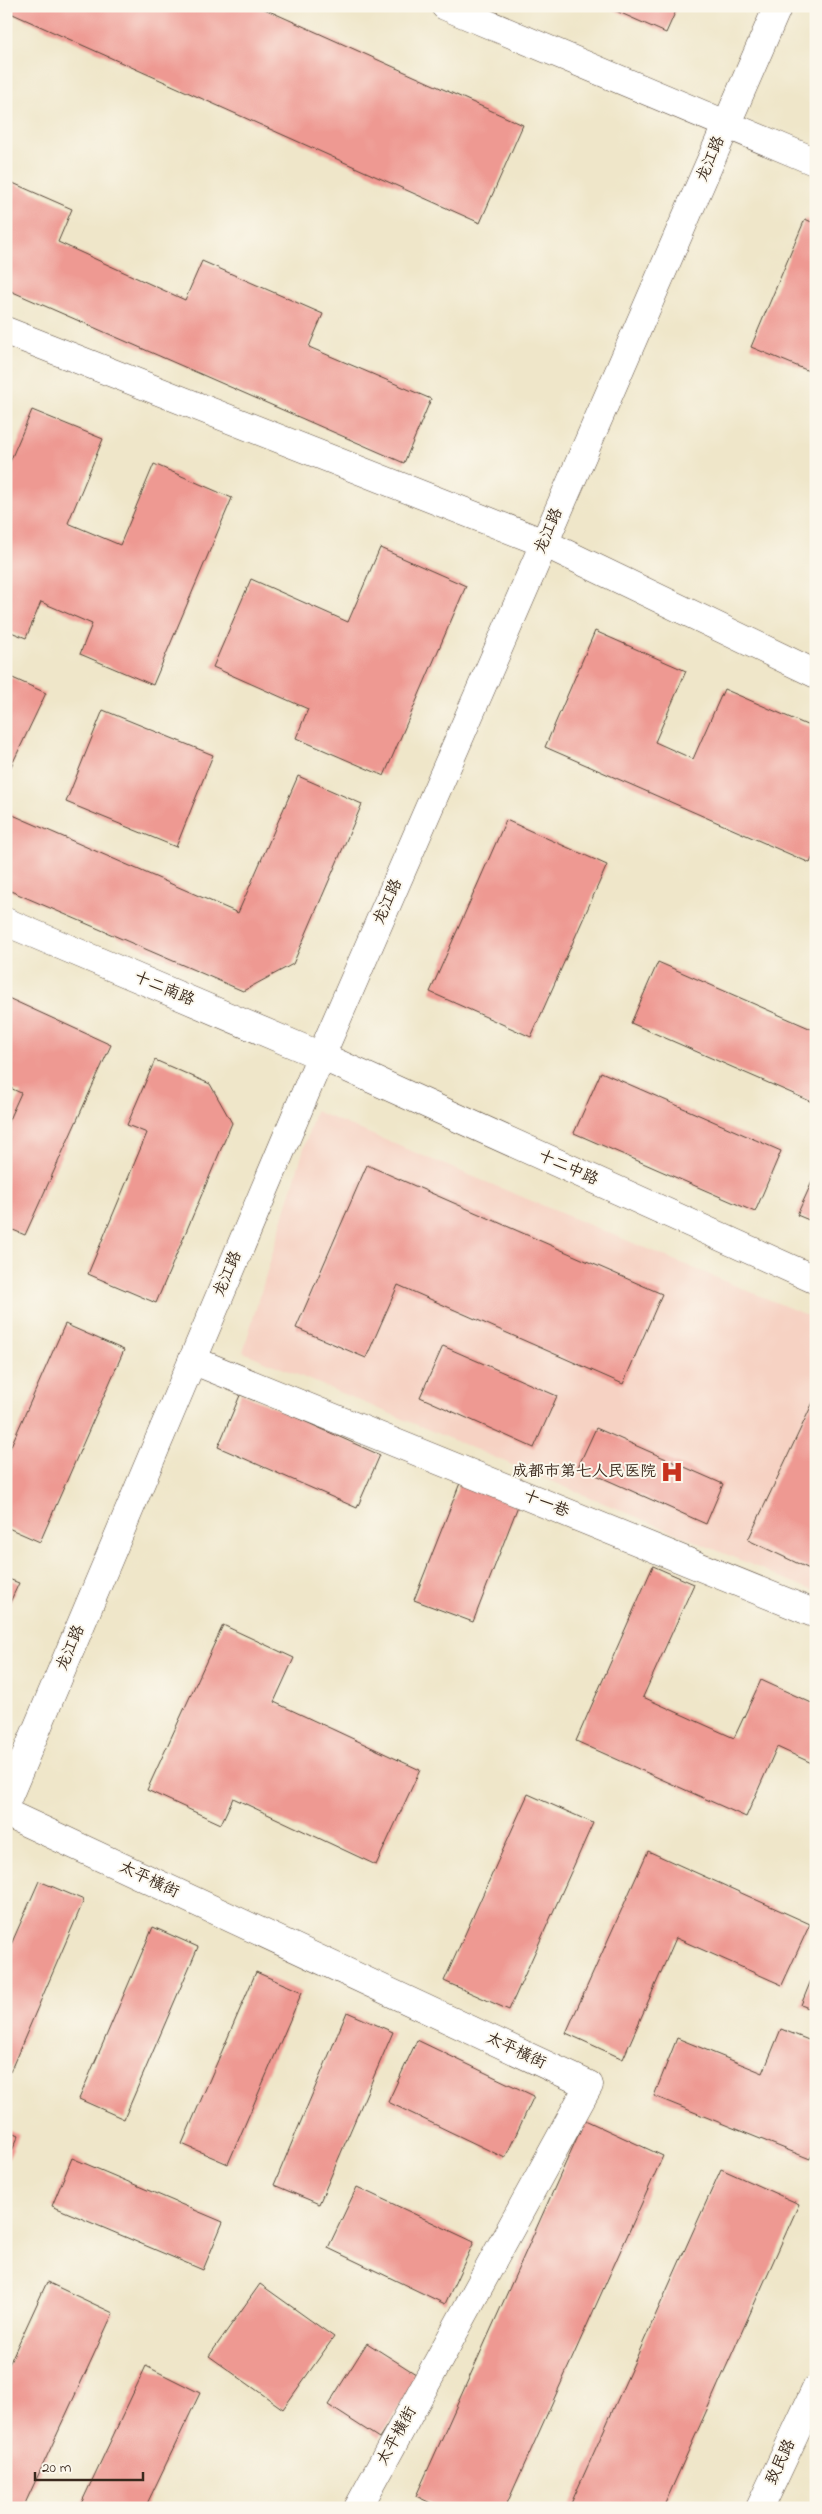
<svg xmlns="http://www.w3.org/2000/svg" width="822" height="2514" font-family="'Indie Flower','LXGW WenKai TC',sans-serif">
<style>
.built{fill:#f6d2c3}
.building{fill:#ee9992}
.lines{fill:none;stroke-linecap:round;stroke-linejoin:round}
.minor-casing{stroke:#564638;stroke-width:29}
.minor{stroke:#fff;stroke-width:28}
.labels{text-anchor:middle;dominant-baseline:central;stroke-width:4;stroke-linejoin:round;paint-order:stroke}
.street-label{font-size:16px;fill:#3b2a1e;stroke:#fbf7ec}
.poi-label{font-size:16px;fill:#3b2a1e;stroke:#fbf7ec;text-anchor:end}
</style>
<rect width="100%" height="100%" fill="#fbf7ec"/>
<filter id="ink" filterUnits="userSpaceOnUse"><feTurbulence type="fractalNoise" baseFrequency=".02" numOctaves="2"/><feDisplacementMap in="SourceGraphic" scale="10" xChannelSelector="R" yChannelSelector="G"/><feConvolveMatrix kernelMatrix="1 2 1 2 8 2 1 2 1" color-interpolation-filters="sRGB"/></filter>
<filter id="wash" filterUnits="userSpaceOnUse"><feTurbulence type="fractalNoise" baseFrequency=".0096" numOctaves="4" result="noise"/><feDisplacementMap in="SourceGraphic" scale="20" xChannelSelector="R" yChannelSelector="G"/><feGaussianBlur stdDeviation="1.12" result="paint"/><feColorMatrix in="noise" values="0 0 0 0 0 0 0 0 0 0 0 0 0 0 0 0 0 1.4 0 .05"/><feComposite in="paint" operator="in"/></filter>
<g filter="url(#wash)">
<rect width="100%" height="100%" fill="#efe6c9"/>
<polygon class="built" points="315,1111 816,1319 816,1592 243,1352"/>
<g id="blocks">
<g class="building">
<polygon points="6,6 258,6 523,125 480,223 6,11"/>
<polygon points="605,6 678,6 666,33"/>
<polygon points="6,180 72,209 58,242 185,300 202,261 323,314 309,347 431,399 404,463 6,289"/>
<polygon points="805,219 816,224 816,374 751,347"/>
<polygon points="32,410 103,439 68,523 120,545 154,464 232,498 153,685 80,654 92,624 41,602 26,638 6,630 6,471"/>
<polygon points="380,548 466,586 384,776 296,738 308,709 213,667 251,579 348,622"/>
<polygon points="595,631 686,671 655,742 693,759 724,689 816,729 816,850 810,863 545,747"/>
<polygon points="6,675 46,693 6,777"/>
<polygon points="103,710 213,755 176,847 66,802"/>
<polygon points="298,776 362,804 293,964 243,991 6,889 6,812 238,913"/>
<polygon points="506,820 607,865 531,1037 430,992"/>
<polygon points="658,962 816,1031 816,1093 812,1102 631,1023"/>
<polygon points="6,997 111,1045 25,1235 6,1227 6,1126 21,1093 6,1086"/>
<polygon points="155,1060 210,1084 232,1123 156,1303 88,1274 147,1133 127,1125"/>
<polygon points="601,1072 781,1151 755,1212 574,1133"/>
<polygon points="367,1165 662,1294 623,1384 398,1285 366,1358 296,1328"/>
<polygon points="816,1173 816,1223 797,1215"/>
<polygon points="65,1324 124,1350 40,1542 6,1527 6,1457"/>
<polygon points="443,1346 557,1396 534,1448 420,1397"/>
<polygon points="241,1393 380,1455 357,1508 218,1447"/>
<polygon points="816,1396 816,1572 748,1540"/>
<polygon points="596,1428 723,1484 706,1524 578,1467"/>
<polygon points="460,1483 518,1506 473,1622 414,1600"/>
<polygon points="653,1566 694,1584 643,1697 734,1738 761,1680 816,1705 816,1765 777,1747 746,1817 576,1741"/>
<polygon points="6,1578 19,1583 6,1611"/>
<polygon points="223,1625 294,1658 274,1702 420,1770 376,1865 233,1798 221,1824 147,1790"/>
<polygon points="528,1794 593,1823 509,2010 444,1981"/>
<polygon points="648,1851 810,1924 782,1985 676,1938 623,2059 566,2033"/>
<polygon points="39,1881 84,1900 10,2072 6,2071 6,1956"/>
<polygon points="153,1927 198,1947 124,2119 79,2099"/>
<polygon points="816,1968 816,2011 801,2005"/>
<polygon points="256,1972 302,1992 228,2164 182,2144"/>
<polygon points="347,2012 393,2032 319,2204 274,2185"/>
<polygon points="781,2029 816,2043 816,2145 810,2159 654,2096 677,2038 763,2073"/>
<polygon points="417,2040 534,2096 505,2158 388,2102"/>
<polygon points="585,2120 663,2156 505,2508 441,2508 416,2496"/>
<polygon points="6,2129 19,2135 6,2164"/>
<polygon points="72,2158 223,2222 203,2270 52,2206"/>
<polygon points="721,2169 799,2204 663,2508 569,2508"/>
<polygon points="357,2187 474,2242 445,2304 328,2248"/>
<polygon points="47,2282 113,2313 23,2508 6,2508 6,2371"/>
<polygon points="260,2284 334,2337 283,2409 209,2356"/>
<polygon points="367,2343 419,2376 379,2438 328,2405"/>
<polygon points="146,2366 200,2393 145,2508 79,2508"/>
</g>
</g>
</g>
<g filter="url(#ink)">
<use href="#blocks" fill-opacity="0" stroke="#564638" stroke-width="1"/>
<g class="lines">
<defs>
<g id="minor">
<polyline points="445,6 816,162"/>
<polyline points="6,331 544,543 816,674"/>
<polyline points="6,922 321,1056 816,1280"/>
<polyline points="192,1360 816,1614"/>
<polyline points="6,1802 321,1056 778,6"/>
<polyline points="6,1813 589,2085 358,2508"/>
<polyline points="760,2508 816,2389"/>
</g>
</defs>
<use href="#minor" class="minor-casing"/>
<use href="#minor" class="minor"/>
</g>
</g>
<defs>
<symbol id="hospital-bare" viewBox="-9 -9 18 18"><path d="M-5-5h3v3.5h4V-5h3V5h-3V1.5h-4V5h-3Z" fill="#c8321e" stroke="#fbf7ec" stroke-width="2.5" paint-order="stroke"/></symbol>
</defs>
<g fill-rule="evenodd">
<use href="#hospital-bare" x="656" y="1456" width="32" height="32"/>
</g>
<g class="labels">
<g class="street-label">
<text transform="translate(711 159) rotate(-67)">龙江路</text>
<text transform="translate(549 531) rotate(-67)">龙江路</text>
<text transform="translate(388 902) rotate(-66)">龙江路</text>
<text transform="translate(164 989) rotate(23)">十二南路</text>
<text transform="translate(568 1168) rotate(24)">十二中路</text>
<text transform="translate(228 1274) rotate(-67)">龙江路</text>
<text transform="translate(546 1504) rotate(22)">十一巷</text>
<text transform="translate(71 1648) rotate(-67)">龙江路</text>
<text transform="translate(149 1880) rotate(25)">太平横街</text>
<text transform="translate(516 2051) rotate(25)">太平横街</text>
<text transform="translate(397 2436) rotate(-61)">太平横街</text>
<text transform="translate(781 2462) rotate(-65)">致民路</text>
</g>
<g class="poi-label">
<text x="656" y="1472">成都市第七人民医院</text>
</g>
</g>
<rect width="822" height="2514" fill="none" stroke="#fbf7ec" stroke-width="25"/>
<path d="M35 2472v8h108v-8" fill="none" stroke="#3b2a1e" stroke-width="2.5"/>
<text x="42" y="2472" font-size="15" fill="#3b2a1e" stroke="#fbf7ec" stroke-width="4" paint-order="stroke">20 m</text>
</svg>
